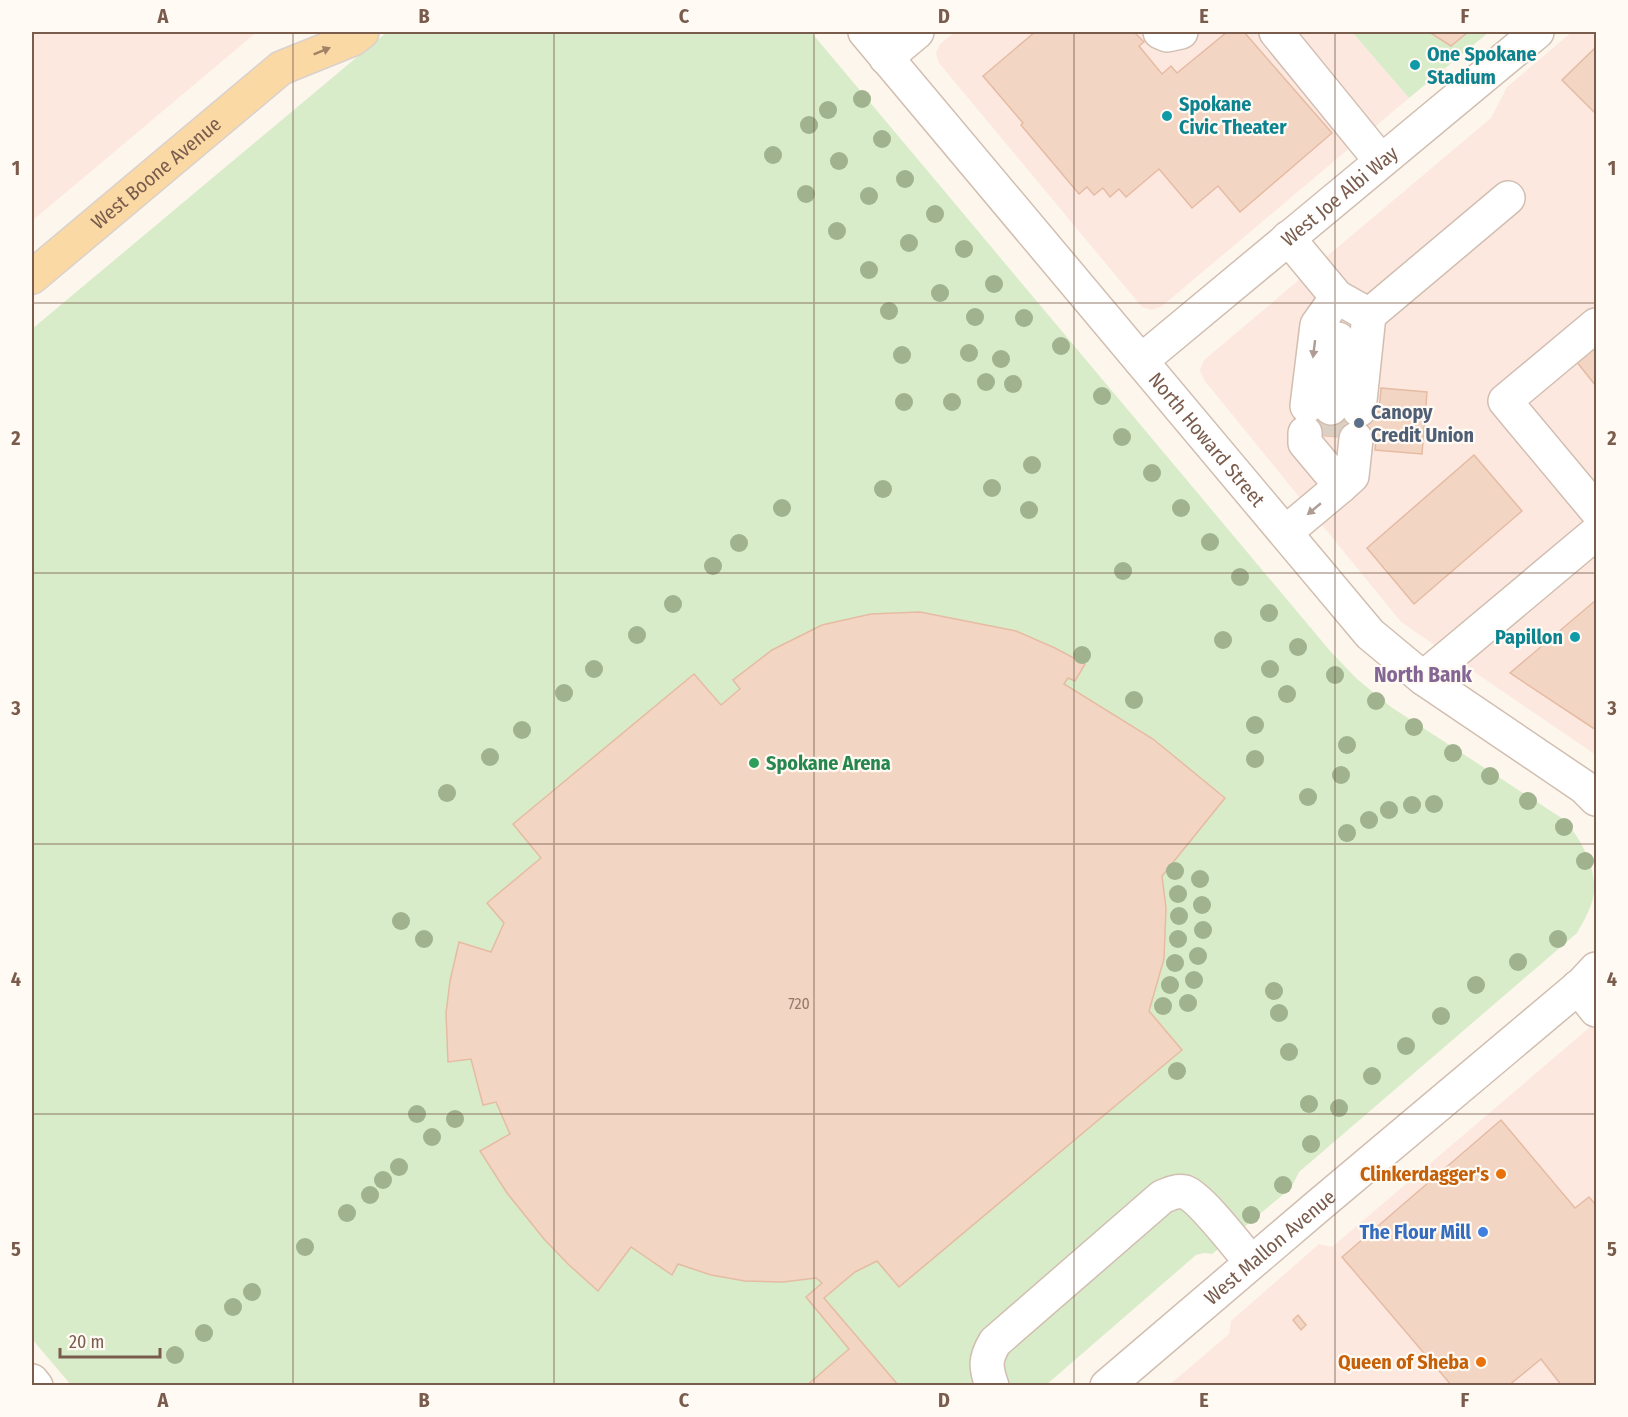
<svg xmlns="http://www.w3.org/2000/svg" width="1628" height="1417" font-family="'Fira Sans Condensed',sans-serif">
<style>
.commercial{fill:#fde8e0}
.green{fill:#d8ecc9}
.building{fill:#f3d5c3;stroke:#e6bba3;stroke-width:1.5}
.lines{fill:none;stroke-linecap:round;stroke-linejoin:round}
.minor-tunnel{stroke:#dcd0c4;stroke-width:33;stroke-dasharray:33 16;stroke-linecap:butt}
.minor-casing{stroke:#d1beb0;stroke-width:36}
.major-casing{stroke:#dad1cd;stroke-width:36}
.minor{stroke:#fff;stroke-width:33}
.major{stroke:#fbd9a5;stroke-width:33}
.tree{fill:#a0b28e}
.oneway{fill:#a18267}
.oneway2{fill:#af9d94}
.grid{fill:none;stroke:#7a5c4d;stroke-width:1.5;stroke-opacity:0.55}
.culture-dot{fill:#0f9aa8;stroke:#fffaf3;stroke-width:2}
.service-dot{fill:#5c6f8a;stroke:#fffaf3;stroke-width:2}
.leisure-dot{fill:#2e9e5b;stroke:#fffaf3;stroke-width:2}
.food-dot{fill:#e8710a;stroke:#fffaf3;stroke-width:2}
.shop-dot{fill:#3f7fe0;stroke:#fffaf3;stroke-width:2}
.labels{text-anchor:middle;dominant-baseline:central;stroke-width:4.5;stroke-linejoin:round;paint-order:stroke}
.number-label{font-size:16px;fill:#987a6a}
.culture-label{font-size:20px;font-weight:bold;fill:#0d838f;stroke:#fffaf3;text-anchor:start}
.street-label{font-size:20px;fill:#7a5c4d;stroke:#fffaf3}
.service-label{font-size:20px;font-weight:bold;fill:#4e5e75;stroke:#fffaf3;text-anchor:start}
.leisure-label{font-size:20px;font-weight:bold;fill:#27864d;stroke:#fffaf3;text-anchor:start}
.food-label{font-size:20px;font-weight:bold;fill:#c56008;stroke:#fffaf3;text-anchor:end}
.shop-label{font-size:20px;font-weight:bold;fill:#366cbe;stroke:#fffaf3;text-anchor:end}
.neighbourhood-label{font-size:21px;font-weight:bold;fill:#846695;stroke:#fffaf3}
.neatline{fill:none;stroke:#7a5c4d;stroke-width:2}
.grid-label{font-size:20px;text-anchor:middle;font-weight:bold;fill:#7a5c4d}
</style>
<rect width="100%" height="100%" fill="#fdf6ec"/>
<g class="commercial">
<polygon points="32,32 257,32 32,221"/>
<polygon points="955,32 1352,32 1409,98 1161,307 1151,310 1142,307 939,63 936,53 940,44"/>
<polygon points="1572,32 1596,32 1596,755 1401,622 1204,380 1200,370 1204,360 1491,118 1507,87"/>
<polygon points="1596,1022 1596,1385 1168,1386 1229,1334 1231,1321 1319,1244 1332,1247"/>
</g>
<g class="green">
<path d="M387 32H811L1331 652 1357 679 1391 707 1563 819C1581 838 1599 871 1593 898 1590 911 1583 922 1577 933L1299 1172 1291 1188 1212 1254 1204 1253 1196 1255 1046 1385H71L32 1339V329Z"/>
<polygon points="1352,32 1489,32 1409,98"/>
</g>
<g class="building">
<polygon points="1035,32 1134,32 1144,42 1139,46 1162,74 1171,66 1177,73 1227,32 1244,32 1332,133 1240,212 1218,186 1192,208 1159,169 1126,197 1119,189 1110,197 1103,188 1094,195 1087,187 1079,194 1021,125 1023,123 983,76"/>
<polygon points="1429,32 1468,32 1451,46"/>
<polygon points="1596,47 1596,114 1562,80"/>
<polygon points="1596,336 1596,386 1572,356"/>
<polygon points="1381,388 1427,392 1422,454 1375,450 1376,440 1293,433 1296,405 1379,412"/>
<polygon points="1474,455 1522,511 1414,604 1367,548"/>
<polygon points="1596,600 1596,730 1510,673"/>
<polygon points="920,612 1016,631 1055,648 1085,664 1075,681 1068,678 1064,684 1153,739 1225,798 1162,876 1166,908 1164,959 1149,1011 1182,1050 899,1287 877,1261 855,1272 824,1298 899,1386 806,1386 849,1349 806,1297 822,1283 816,1278 783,1282 745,1281 711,1275 678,1264 672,1275 631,1247 598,1291 568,1264 544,1239 507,1193 480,1151 510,1134 496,1102 483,1105 471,1059 448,1062 446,1013 450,981 459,942 491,952 504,923 487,903 541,858 513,824 694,674 721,705 740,689 733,680 772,650 822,625 871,614"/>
<polygon points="1501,1120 1575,1208 1589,1197 1596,1205 1596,1386 1562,1386 1541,1359 1508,1386 1452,1386 1342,1257"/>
<polygon points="1298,1315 1306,1325 1301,1330 1293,1320"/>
</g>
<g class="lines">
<polyline class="minor-tunnel" points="1328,436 1331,408"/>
<defs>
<g id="minor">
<path id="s1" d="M865 32 1370 634 1423 678 1584 787 1596 799"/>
<polyline points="1160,32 1167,35 1181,32"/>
<polyline points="1276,32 1381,161"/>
<polyline points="886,58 917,32"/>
<polyline points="1288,238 1337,297 1369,315 1508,198"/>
<polyline points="1596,325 1505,401 1596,510"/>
<path id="s2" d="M1141 361 1537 32"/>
<polyline points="1307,406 1317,325 1337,297"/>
<polyline points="1331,408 1338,339"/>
<polyline points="1359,410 1369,315"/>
<polyline points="1341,486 1352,476 1356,439"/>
<polyline points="1286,532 1341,486 1305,443 1305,433"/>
<polyline points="1423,678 1596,533"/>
<polyline points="1578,987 1596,1010"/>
<polyline points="32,1381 36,1386"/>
<path d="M992 1386C985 1366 985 1359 995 1342L1162 1197C1169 1194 1177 1190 1185 1192 1201 1198 1238 1247 1251 1262"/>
<path id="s3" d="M1107 1386 1318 1206 1582 984 1596 969"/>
</g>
<g id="major">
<path id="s4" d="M32 277 281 68 353 39 362 32"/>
</g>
</defs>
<use href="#minor" class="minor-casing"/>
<use href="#major" class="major-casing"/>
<use href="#minor" class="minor"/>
<use href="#major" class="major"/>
</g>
<g class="tree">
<circle cx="862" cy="99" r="9"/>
<circle cx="828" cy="110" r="9"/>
<circle cx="809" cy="125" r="9"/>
<circle cx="882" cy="139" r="9"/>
<circle cx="773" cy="155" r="9"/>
<circle cx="839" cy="161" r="9"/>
<circle cx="905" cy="179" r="9"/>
<circle cx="806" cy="194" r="9"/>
<circle cx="869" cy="196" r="9"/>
<circle cx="935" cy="214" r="9"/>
<circle cx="837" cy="231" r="9"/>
<circle cx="909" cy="243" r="9"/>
<circle cx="964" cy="249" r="9"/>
<circle cx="869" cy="270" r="9"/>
<circle cx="994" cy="284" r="9"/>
<circle cx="940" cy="293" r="9"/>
<circle cx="889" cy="311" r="9"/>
<circle cx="975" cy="317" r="9"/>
<circle cx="1024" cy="318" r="9"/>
<circle cx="1061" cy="346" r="9"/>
<circle cx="969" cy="353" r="9"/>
<circle cx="902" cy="355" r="9"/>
<circle cx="1001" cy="359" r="9"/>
<circle cx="986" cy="382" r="9"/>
<circle cx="1013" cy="384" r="9"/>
<circle cx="1102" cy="396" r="9"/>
<circle cx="904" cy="402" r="9"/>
<circle cx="952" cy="402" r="9"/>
<circle cx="1122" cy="437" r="9"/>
<circle cx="1032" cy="465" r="9"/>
<circle cx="1152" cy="473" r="9"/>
<circle cx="992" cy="488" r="9"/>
<circle cx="883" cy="489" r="9"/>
<circle cx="782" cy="508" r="9"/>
<circle cx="1181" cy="508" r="9"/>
<circle cx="1029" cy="510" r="9"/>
<circle cx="1210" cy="542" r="9"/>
<circle cx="739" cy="543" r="9"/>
<circle cx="713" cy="566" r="9"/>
<circle cx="1123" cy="571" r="9"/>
<circle cx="1240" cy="577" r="9"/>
<circle cx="673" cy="604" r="9"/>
<circle cx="1269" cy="613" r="9"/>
<circle cx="637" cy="635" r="9"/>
<circle cx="1223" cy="640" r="9"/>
<circle cx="1298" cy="647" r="9"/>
<circle cx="1082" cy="655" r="9"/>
<circle cx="594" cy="669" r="9"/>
<circle cx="1270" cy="669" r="9"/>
<circle cx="1335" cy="675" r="9"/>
<circle cx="564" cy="693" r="9"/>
<circle cx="1287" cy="694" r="9"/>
<circle cx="1134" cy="700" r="9"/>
<circle cx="1376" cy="701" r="9"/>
<circle cx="1255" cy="725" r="9"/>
<circle cx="1414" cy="727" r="9"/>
<circle cx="522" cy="730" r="9"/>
<circle cx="1347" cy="745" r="9"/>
<circle cx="1453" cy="753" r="9"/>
<circle cx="490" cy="757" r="9"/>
<circle cx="1255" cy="759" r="9"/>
<circle cx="1341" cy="775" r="9"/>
<circle cx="1490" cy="776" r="9"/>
<circle cx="447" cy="793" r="9"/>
<circle cx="1308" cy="797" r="9"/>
<circle cx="1528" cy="801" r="9"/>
<circle cx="1434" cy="804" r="9"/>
<circle cx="1412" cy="805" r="9"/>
<circle cx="1389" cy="810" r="9"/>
<circle cx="1369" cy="820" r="9"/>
<circle cx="1564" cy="827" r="9"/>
<circle cx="1347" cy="833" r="9"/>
<circle cx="1585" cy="861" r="9"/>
<circle cx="1175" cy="871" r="9"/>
<circle cx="1200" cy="879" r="9"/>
<circle cx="1178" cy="894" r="9"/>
<circle cx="1202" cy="905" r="9"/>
<circle cx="1179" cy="916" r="9"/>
<circle cx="401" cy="921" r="9"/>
<circle cx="1203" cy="930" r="9"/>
<circle cx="424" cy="939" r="9"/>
<circle cx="1178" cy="939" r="9"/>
<circle cx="1558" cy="939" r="9"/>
<circle cx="1198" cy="956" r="9"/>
<circle cx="1518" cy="962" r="9"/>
<circle cx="1175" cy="963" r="9"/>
<circle cx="1194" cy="980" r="9"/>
<circle cx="1170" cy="985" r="9"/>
<circle cx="1476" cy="985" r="9"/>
<circle cx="1274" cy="991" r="9"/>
<circle cx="1188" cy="1003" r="9"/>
<circle cx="1163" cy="1006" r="9"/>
<circle cx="1279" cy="1013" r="9"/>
<circle cx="1441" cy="1016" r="9"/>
<circle cx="1406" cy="1046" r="9"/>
<circle cx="1289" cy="1052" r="9"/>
<circle cx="1177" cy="1071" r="9"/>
<circle cx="1372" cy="1076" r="9"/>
<circle cx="1309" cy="1104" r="9"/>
<circle cx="1339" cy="1108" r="9"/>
<circle cx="417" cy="1114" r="9"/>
<circle cx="455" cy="1119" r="9"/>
<circle cx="432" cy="1137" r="9"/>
<circle cx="1311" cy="1144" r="9"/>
<circle cx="399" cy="1167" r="9"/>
<circle cx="383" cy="1180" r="9"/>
<circle cx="1283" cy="1185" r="9"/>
<circle cx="370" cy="1195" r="9"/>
<circle cx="347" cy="1213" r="9"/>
<circle cx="1251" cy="1215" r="9"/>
<circle cx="305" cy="1247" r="9"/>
<circle cx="252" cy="1292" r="9"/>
<circle cx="233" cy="1307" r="9"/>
<circle cx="204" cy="1333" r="9"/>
<circle cx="175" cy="1355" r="9"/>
</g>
<defs><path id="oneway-solid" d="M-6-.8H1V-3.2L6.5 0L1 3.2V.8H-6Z" transform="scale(1.5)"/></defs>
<use class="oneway" href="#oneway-solid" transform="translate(322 51) rotate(-22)"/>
<g class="oneway2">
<use href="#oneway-solid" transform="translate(1314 349) rotate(97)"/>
<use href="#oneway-solid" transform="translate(1314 509) rotate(140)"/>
</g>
<path class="grid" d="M293 32V1386M554 32V1386M814 32V1386M1074 32V1386M1335 32V1386M32 303H1596M32 573H1596M32 844H1596M32 1114H1596"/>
<g class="culture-dot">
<circle cx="1415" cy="65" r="6"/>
<circle cx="1167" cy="116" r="6"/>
<circle cx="1575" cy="637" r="6"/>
</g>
<circle class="service-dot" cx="1359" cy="423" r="6"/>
<circle class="leisure-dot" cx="754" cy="763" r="6"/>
<g class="food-dot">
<circle cx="1501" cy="1174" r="6"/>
<circle cx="1481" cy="1362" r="6"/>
</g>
<circle class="shop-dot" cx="1483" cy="1232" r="6"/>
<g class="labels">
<g class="number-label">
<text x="799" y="1003">720</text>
</g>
<g class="culture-label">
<text x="1427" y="54">One Spokane<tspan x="1427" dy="23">Stadium</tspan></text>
<text x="1179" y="104">Spokane<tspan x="1179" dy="23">Civic Theater</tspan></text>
<text x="1563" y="637" text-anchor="end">Papillon</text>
</g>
<g class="street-label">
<text stroke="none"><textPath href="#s4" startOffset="162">West Boone Avenue</textPath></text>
<text stroke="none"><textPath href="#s2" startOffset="258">West Joe Albi Way</textPath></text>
<text stroke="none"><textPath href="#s1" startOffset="532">North Howard Street</textPath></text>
<text stroke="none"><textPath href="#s3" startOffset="214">West Mallon Avenue</textPath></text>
</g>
<g class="service-label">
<text x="1371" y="412">Canopy<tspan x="1371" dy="23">Credit Union</tspan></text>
</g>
<g class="leisure-label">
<text x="766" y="763">Spokane Arena</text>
</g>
<g class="food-label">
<text x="1489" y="1174">Clinkerdagger's</text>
<text x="1469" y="1362">Queen of Sheba</text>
</g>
<g class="shop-label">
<text x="1471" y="1232">The Flour Mill</text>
</g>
<g class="neighbourhood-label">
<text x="1423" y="675">North Bank</text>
</g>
</g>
<rect width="1628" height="1417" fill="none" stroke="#fffaf3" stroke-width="66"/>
<path d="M60 1348v9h100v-9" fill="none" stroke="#7a5c4d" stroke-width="3"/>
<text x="69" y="1348" font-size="18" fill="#7a5c4d" stroke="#fffaf3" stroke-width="4.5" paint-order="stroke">20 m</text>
<rect x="33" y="33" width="1562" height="1351" class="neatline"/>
<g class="grid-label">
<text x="163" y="23">A</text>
<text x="424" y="23">B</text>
<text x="684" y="23">C</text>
<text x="944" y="23">D</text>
<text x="1204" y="23">E</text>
<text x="1465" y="23">F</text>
<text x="16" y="175">1</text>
<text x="1612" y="175">1</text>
<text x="16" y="445">2</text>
<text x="1612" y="445">2</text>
<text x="16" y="715">3</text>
<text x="1612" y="715">3</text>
<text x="16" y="986">4</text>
<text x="1612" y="986">4</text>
<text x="16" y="1256">5</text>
<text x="1612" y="1256">5</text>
<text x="163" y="1407">A</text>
<text x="424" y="1407">B</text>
<text x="684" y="1407">C</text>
<text x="944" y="1407">D</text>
<text x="1204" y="1407">E</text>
<text x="1465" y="1407">F</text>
</g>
</svg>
